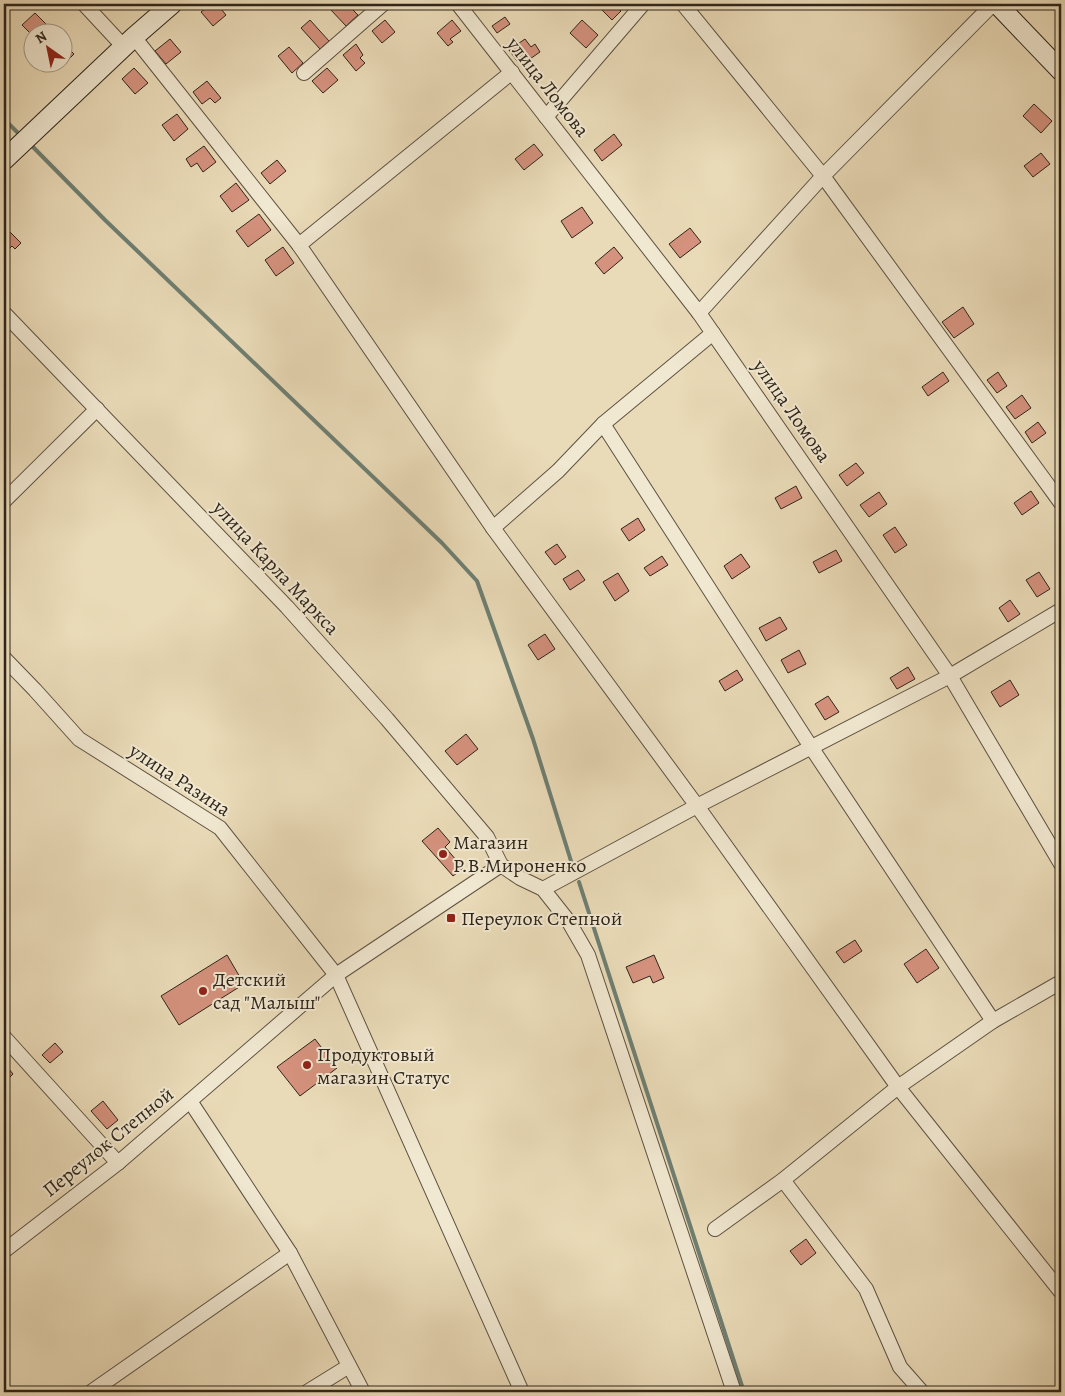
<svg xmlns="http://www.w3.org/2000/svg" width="1065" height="1396" font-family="Alegreya,serif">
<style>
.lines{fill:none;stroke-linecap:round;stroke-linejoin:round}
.stream{stroke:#6e7f72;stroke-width:4}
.building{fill:#d5927e;stroke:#2e251b}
.street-casing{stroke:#5d5242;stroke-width:16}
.secondary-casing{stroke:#2e251b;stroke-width:21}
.street{stroke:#f1e8d1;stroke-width:14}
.secondary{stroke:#f1e8d1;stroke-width:19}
.poi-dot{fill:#8f2418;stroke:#f1e8d1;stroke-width:2}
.labels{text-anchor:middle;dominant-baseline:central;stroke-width:4;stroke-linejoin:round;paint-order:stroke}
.street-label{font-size:20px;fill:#2e251b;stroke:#f1e8d1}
.poi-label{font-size:20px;fill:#2e251b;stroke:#f1e8d1;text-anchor:start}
</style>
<rect width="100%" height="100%" fill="#eadbb8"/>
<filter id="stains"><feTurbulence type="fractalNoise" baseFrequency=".004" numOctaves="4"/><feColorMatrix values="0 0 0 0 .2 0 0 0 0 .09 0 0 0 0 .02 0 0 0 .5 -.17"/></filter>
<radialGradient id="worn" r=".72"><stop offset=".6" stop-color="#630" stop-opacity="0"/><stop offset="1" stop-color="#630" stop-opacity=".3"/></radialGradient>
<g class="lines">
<g class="stream">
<polyline points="4,119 17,132"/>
<polyline points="33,147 105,220 442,543 477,581 533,739 571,861"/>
<polyline points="579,882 744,1392"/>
</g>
</g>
<g class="building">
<polygon points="211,4 217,4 226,15 213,26 201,12"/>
<polygon points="336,4 347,4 358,15 346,26 330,9"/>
<polygon points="596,4 613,4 621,11 612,20"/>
<polygon points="35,13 48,26 42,32 32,32 32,35 22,25"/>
<polygon points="505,17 510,24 497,33 492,26"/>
<polygon points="310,20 329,41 320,49 301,28"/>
<polygon points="385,20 395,32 382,43 372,31"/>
<polygon points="452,20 461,31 450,39 453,42 448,46 437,33"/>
<polygon points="582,20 598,35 586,48 570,33"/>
<polygon points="170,39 181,52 166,64 155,51"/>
<polygon points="525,39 531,47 535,44 540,52 527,61 524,56 517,61 509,50"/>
<polygon points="62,42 74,54 62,66 58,62 62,62"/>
<polygon points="356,44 363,55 360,58 365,63 356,71 343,55"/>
<polygon points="289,47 303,63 292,73 278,56"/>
<polygon points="134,68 148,83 135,94 122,79"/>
<polygon points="327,68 338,80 323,93 312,81"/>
<polygon points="207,81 221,98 215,103 210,98 202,104 193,92"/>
<polygon points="1034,104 1052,121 1041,133 1023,116"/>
<polygon points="177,114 188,129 174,141 162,125"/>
<polygon points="614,134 622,145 602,161 594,150"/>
<polygon points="534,144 543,155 524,170 515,159"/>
<polygon points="204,146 216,162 203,172 197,163 191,167 186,159"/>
<polygon points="1041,153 1050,164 1033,177 1024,166"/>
<polygon points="277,160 286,171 270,184 261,173"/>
<polygon points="236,183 249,200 232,212 220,196"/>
<polygon points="582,207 593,223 572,238 561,221"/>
<polygon points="259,214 271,230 248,247 236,231"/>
<polygon points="4,226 21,243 15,249 12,246 4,254"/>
<polygon points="690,228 701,242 680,258 669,244"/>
<polygon points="283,247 294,263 276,276 265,260"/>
<polygon points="614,247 623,258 604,274 595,263"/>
<polygon points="963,307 974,324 954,338 942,322"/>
<polygon points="943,372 949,381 928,396 922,387"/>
<polygon points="998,372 1007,386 997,393 987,380"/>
<polygon points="1022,395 1031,408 1015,419 1006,407"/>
<polygon points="1038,422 1046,433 1032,443 1025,432"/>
<polygon points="856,463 864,473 847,486 839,475"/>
<polygon points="796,486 802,498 781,509 775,498"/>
<polygon points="1031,491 1039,503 1022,515 1014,503"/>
<polygon points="879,492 887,504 869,517 860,505"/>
<polygon points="638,518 645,530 629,541 621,529"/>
<polygon points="895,527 907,545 895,553 883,535"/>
<polygon points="557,544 566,557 555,565 545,552"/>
<polygon points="836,550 842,561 819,573 813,562"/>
<polygon points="741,554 750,567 732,579 724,566"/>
<polygon points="662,556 668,565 650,576 644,568"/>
<polygon points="578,570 585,580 570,590 563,579"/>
<polygon points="1039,572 1050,589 1037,597 1026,580"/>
<polygon points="618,573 629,591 615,601 603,582"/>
<polygon points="1010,600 1020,614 1008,622 999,608"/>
<polygon points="780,617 787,629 766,641 759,628"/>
<polygon points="545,634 555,649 538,660 528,645"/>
<polygon points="799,650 806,664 788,673 781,660"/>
<polygon points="908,667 915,679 897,689 890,678"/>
<polygon points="737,670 743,680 725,691 719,681"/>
<polygon points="1010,680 1019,695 1000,707 991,692"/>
<polygon points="828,696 839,712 825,720 815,704"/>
<polygon points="466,734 478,749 457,765 445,751"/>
<polygon points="438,828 450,842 445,847 463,868 453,876 422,841"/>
<polygon points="855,940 862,951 844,963 836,952"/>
<polygon points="926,949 939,968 917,983 904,964"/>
<polygon points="227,955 244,984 179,1025 161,996"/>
<polygon points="654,955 664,978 653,983 650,976 633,983 626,967"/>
<polygon points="315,1039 337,1068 300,1096 277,1067"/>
<polygon points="55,1043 63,1052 50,1063 42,1055"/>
<polygon points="4,1063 13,1074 4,1083"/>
<polygon points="103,1101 118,1120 107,1129 91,1111"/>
<polygon points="806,1239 816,1253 801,1265 790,1251"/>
</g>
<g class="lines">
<defs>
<g id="street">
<polyline points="84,4 124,47"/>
<polyline points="458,4 699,313 950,676 1061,864"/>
<polyline points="683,4 823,176 1061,503"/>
<polyline points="134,37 299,245 493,528 697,806 898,1087 1061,1292"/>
<polyline points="304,73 383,4"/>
<polyline points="546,117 643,4"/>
<polyline points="299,245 512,72"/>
<polyline points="4,313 287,607 387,719 487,837 501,865 520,878 543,889 569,922 588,955 734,1392"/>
<polyline points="699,313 823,176 993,4"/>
<polyline points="603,424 811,747 993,1021"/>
<polyline points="4,501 97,409"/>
<polyline points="493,528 558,471 603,424 713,333"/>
<polyline points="4,658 35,690 79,739 220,828 336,975 522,1392"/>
<polyline points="543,889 697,806 950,676 1061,610"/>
<polyline points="4,1037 118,1163"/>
<polyline points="190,1101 290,1253 363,1392"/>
<polyline points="783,1180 866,1289 900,1367 922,1392"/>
<polyline points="715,1229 783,1180 898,1087 993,1021 1061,982"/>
<polyline points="4,1251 118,1163 336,975 501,865"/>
<polyline points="91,1392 290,1253"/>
<polyline points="307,1392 349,1366"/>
</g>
<g id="secondary">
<polyline points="997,4 1061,71"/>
<polyline points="4,160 134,37 172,4"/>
</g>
</defs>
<use href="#street" class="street-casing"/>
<use href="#secondary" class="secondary-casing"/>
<use href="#street" class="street"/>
<use href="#secondary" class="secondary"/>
</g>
<g class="poi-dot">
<circle cx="443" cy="854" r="5"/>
<rect x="446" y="913" width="10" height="10" rx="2.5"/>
<circle cx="203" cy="991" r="5"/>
<circle cx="307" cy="1065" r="5"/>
</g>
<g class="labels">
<g class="street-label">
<text transform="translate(548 87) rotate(52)">улица Ломова</text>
<text transform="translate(792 411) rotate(55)">улица Ломова</text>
<text transform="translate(276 568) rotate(47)">улица Карла Маркса</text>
<text transform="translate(180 780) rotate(33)">улица Разина</text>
<text transform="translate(108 1142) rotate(-39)">Переулок Степной</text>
</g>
<g class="poi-label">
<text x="453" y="842">Магазин<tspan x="453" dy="23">Р.В.Мироненко</tspan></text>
<text x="461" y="918">Переулок Степной</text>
<text x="213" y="979">Детский<tspan x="213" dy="23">сад "Малыш"</tspan></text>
<text x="317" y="1054">Продуктовый<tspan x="317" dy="23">магазин Статус</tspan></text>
</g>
</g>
<rect width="1065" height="1396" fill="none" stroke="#eadbb8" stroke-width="20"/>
<rect x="5" y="5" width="1055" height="1386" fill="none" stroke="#2e251b" stroke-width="2.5"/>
<rect x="10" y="10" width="1045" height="1376" fill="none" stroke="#2e251b"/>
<g transform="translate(48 48) rotate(327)"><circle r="24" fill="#f1e8d1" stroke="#a39a88"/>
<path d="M0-4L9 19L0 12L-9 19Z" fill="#8f2418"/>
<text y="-8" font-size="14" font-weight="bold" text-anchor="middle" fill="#2e251b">N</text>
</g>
<rect width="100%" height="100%" filter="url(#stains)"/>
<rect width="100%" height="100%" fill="url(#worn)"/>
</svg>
